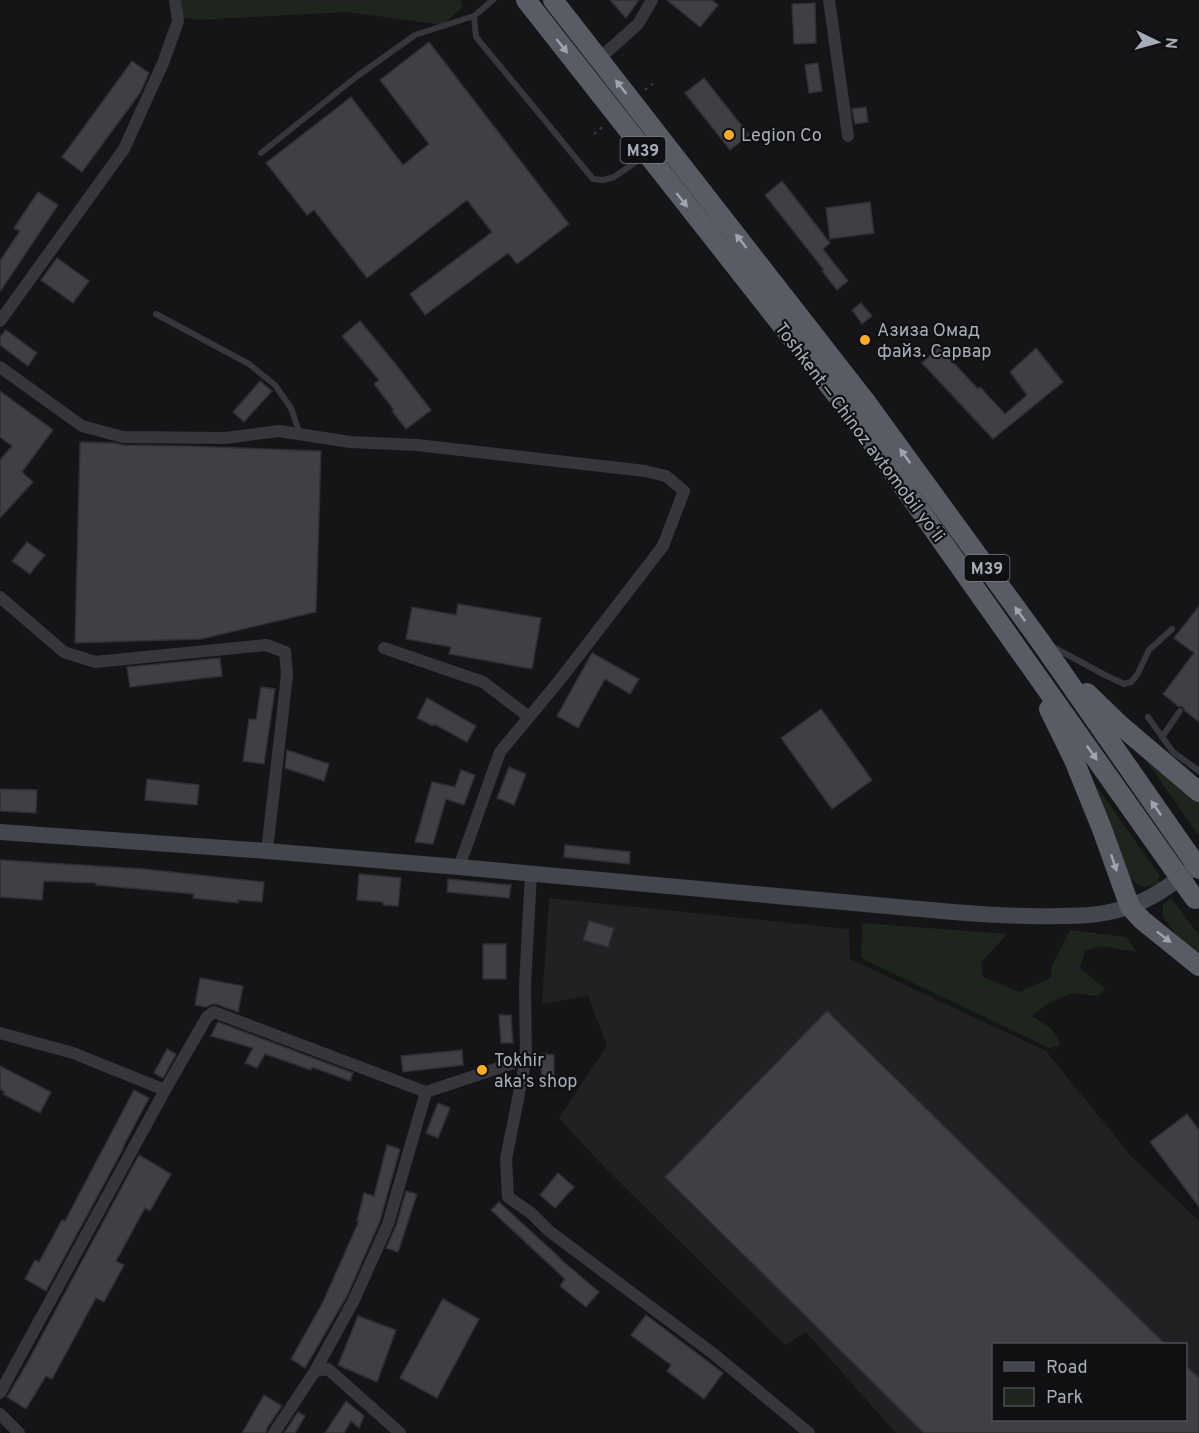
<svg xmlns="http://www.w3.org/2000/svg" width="1199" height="1433" font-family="Overpass,sans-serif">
<rect width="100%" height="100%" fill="#151517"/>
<!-- built -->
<path fill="#212124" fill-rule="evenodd" d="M549 898 849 929 850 959 1046 1051 1131 1156 1199 1221V1433H896L806 1332 785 1345 603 1166 559 1118 607 1046 588 996 542 1004ZM994 1344H1186V1420H994Z"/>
<!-- green -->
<g fill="#1d251d">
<polygon points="179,0 460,0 463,6 443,25 347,12 197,20 181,17"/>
<polygon points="1129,736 1199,801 1199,836"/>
<path d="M1095 784 1160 876 1158 879 1160 882C1145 890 1141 888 1129 877Z"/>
<polygon points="1171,898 1199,935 1199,956 1175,933 1163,917 1163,904"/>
<polygon points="862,923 1007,934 981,963 983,977 1019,992 1051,978 1052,966 1070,930 1127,937 1136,952 1101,946 1085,951 1080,968 1105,989 1099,996 1072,993 1049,1003 1032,1016 1051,1028 1061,1045 1049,1048 861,958"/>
</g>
<!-- building -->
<g fill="#3f4044" stroke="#2f2f33" stroke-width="1.5">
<polygon points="610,0 639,0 626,18"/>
<polygon points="667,0 712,0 718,5 700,27"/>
<polygon points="815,3 816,43 794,44 792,4"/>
<polygon points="429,42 569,224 517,264 508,253 425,315 410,294 492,232 467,200 367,278 314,210 307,215 266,163 351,97 403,165 429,144 380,80"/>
<polygon points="132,61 149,73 140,93 82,172 62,157"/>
<polygon points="818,63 822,91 809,93 805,65"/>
<polygon points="704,78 749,135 730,150 685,93"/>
<polygon points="866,107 868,122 855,124 852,109"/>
<polygon points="782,181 830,243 823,249 848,281 837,290 822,271 824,270 765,195"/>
<polygon points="38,192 58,205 0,292 0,261 20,231 14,228"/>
<polygon points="870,202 874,233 830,239 826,208"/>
<polygon points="57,258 89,281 73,303 41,280"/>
<polygon points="861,303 872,316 862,324 852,310"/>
<polygon points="360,321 394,362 431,410 406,429 392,411 394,410 374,384 379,380 342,336"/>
<polygon points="6,330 37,353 28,366 0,345 0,337"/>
<polygon points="939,347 978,389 980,387 1005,414 1027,395 1010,372 1036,348 1063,382 993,439 922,363"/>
<polygon points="260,381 272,391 244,422 233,412"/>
<polygon points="0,391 53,430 22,472 33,482 0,518 0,460 12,446 0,437"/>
<polygon points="80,442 115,443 123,445 185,446 321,451 316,612 201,639 75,643"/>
<polygon points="27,542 45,555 30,574 12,561"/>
<polygon points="458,604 541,618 532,669 449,654 451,647 406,639 412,607 456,615"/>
<polygon points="1199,606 1199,722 1185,711 1183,707 1178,706 1163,694 1194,653 1174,638"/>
<polygon points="592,653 639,679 630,694 605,679 578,728 557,716"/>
<polygon points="220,658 222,676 130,687 127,667"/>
<polygon points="261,687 275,689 264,764 243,761 249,719 256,720"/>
<polygon points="427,698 476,726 467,742 434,724 433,726 417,718"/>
<polygon points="821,709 872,780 832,809 781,738"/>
<polygon points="287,750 329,764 324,781 285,768"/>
<polygon points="509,767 526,774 514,805 497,798"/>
<polygon points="461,770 475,775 464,805 446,799 433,844 415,842 432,782 455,787"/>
<polygon points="147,779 199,785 197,805 145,800"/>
<polygon points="0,789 37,790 36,813 0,811"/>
<polygon points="565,845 630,852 629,864 564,857"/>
<polygon points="0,860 144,869 264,882 262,902 238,900 238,903 193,898 194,894 96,885 96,883 44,881 42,900 0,897"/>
<polygon points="359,874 401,878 398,906 383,905 383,902 357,900"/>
<polygon points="448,879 511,885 509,898 447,892"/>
<polygon points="589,921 614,928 608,947 583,940"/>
<rect x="483" y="944" width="23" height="35"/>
<polygon points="200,978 243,986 238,1012 216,1004 212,1004 206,1007 195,1005"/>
<polygon points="827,1011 1165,1344 993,1344 993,1419 1185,1419 1185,1365 1199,1378 1199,1433 924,1433 665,1177"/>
<polygon points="499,1015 511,1015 513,1043 501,1043"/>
<polygon points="218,1022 353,1073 350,1081 312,1067 311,1070 265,1054 257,1068 245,1063 253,1048 211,1036"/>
<polygon points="167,1049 176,1054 163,1078 154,1073"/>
<polygon points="462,1050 463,1065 403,1072 401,1056"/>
<polygon points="542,1054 554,1055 554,1082 541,1082"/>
<polygon points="0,1066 51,1092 40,1113 3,1094 5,1092 0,1089"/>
<polygon points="134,1090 149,1098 123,1147 124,1147 46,1291 25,1279 35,1260 39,1262 62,1220 65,1221"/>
<polygon points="438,1103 450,1108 438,1138 426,1133"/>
<polygon points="1187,1114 1199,1130 1199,1207 1150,1142"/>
<polygon points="387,1145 400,1149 380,1221 347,1296 305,1368 291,1359 323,1302 359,1221 357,1221 364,1193 374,1196"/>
<polygon points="139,1155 171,1174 150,1211 145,1208 116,1261 124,1265 104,1302 96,1298 52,1379 46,1376 26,1409 7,1397 25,1367"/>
<polygon points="558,1173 574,1187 555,1208 540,1195"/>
<polygon points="406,1191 417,1194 398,1252 386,1248 396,1226"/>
<polygon points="499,1202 560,1258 559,1258 599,1292 586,1307 560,1286 565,1279 491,1210"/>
<polygon points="443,1299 479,1319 437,1398 400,1378"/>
<polygon points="646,1315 723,1373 704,1399 667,1371 671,1365 631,1335"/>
<polygon points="358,1316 396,1330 377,1382 338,1365"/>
<polygon points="264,1395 282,1406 267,1428 266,1433 242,1433"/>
<polygon points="346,1401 364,1416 359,1428 351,1421 344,1433 325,1433"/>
<polygon points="298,1412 305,1416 295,1433 284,1433"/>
</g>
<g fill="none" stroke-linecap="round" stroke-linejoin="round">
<!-- path -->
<g stroke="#3b3e43" stroke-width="2" stroke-dasharray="3 4.5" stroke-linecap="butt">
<polyline points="645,90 655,82"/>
<polyline points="594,134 605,125"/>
</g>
<!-- service -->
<g stroke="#36373c" stroke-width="6">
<polyline points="493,0 474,16 476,37 593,179 603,180 614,177 646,155"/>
<polyline points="261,153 356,77 415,35 474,16"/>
<polyline points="156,314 249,364 275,385 291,408 300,434"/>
<polyline points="1053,647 1105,675 1124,684 1131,682 1137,675 1149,650 1172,629"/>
<polyline points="1148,717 1173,752 1199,771"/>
<polyline points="1162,737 1180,711"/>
</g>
<!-- minor -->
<g stroke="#36373c" stroke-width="12">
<polyline points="829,0 848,136"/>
<polyline points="599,59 638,24 652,0"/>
<polyline points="0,321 124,149 163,63 178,21 175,0"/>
<polyline points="0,367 82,426 123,437 225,438 279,431 350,442 417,445 645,471 666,476 684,491 663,546 559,681 500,752 459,867"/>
<polyline points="0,597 64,652 95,662 266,645 285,652 287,675 267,851"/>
<polyline points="384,648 483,682 529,717"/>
<polyline points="531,874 525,985 526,1059 506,1159 508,1197 531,1213 549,1231 715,1355 809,1433"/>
<polyline points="0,1033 73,1053 165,1090"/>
<polyline points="315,1371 328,1369 400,1433"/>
<polyline points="0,1393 165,1090 207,1017 214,1012 426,1092"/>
<polyline points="0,1414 19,1433"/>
<polyline points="274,1433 315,1371 354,1300 388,1224 426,1092 526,1059"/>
</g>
<!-- secondary -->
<path stroke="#43464c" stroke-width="16" d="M0 832 267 851 459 867 953 912C989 915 1024 917 1059 916 1083 916 1105 915 1128 907 1155 898 1176 881 1199 864"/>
<!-- trunk -->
<g stroke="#595c64" stroke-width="20">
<polyline points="526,0 854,417 1173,868"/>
<polyline points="553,0 866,402 1040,641 1190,856"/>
<polyline points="1087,693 1120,725 1199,792"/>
<polyline points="1049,709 1074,760 1102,829 1130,907 1142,920 1199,966"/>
</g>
<!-- trunk-bridge -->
<g stroke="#595c64" stroke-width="20">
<polyline points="1190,856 1199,869"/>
<polyline points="1173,868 1195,899"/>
</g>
</g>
<!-- one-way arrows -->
<defs><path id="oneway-solid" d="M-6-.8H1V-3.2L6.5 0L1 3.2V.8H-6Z" transform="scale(1.5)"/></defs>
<g fill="#9ea4b0">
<use href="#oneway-solid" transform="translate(562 46) rotate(52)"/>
<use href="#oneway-solid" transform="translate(621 87) rotate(-128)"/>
<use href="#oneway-solid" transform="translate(682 200) rotate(52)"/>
<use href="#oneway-solid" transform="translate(741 241) rotate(-128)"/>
<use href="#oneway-solid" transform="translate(905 456) rotate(-126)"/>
<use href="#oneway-solid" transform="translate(1020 614) rotate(-126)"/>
<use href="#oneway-solid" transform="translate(1092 753) rotate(55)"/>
<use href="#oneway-solid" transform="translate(1156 808) rotate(-125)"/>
<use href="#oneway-solid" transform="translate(1114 863) rotate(71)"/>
<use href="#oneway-solid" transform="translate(1164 937) rotate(38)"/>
</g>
<!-- markers -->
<g fill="#ffad25" stroke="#101012" stroke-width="2">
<circle cx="729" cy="135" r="6"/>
<circle cx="865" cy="340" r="6"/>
<circle cx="482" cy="1070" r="6"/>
</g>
<g text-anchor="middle" stroke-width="4.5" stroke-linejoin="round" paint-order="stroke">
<!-- shield labels -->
<g fill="#101012" stroke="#797d86" stroke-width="1.5">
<rect x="620.5" y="137" width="45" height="26" rx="4.5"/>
<rect x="964.5" y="555" width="45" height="26" rx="4.5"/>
</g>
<g font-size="16" font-weight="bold" fill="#a6acb8">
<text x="643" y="156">M39</text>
<text x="987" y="574">M39</text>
</g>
<!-- poi labels -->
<g font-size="18" fill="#a6acb8" stroke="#101012" text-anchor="start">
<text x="741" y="141">Legion Co</text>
<text x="877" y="336">Азиза Омад<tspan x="877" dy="21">файз. Сарвар</tspan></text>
<text x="494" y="1066">Tokhir<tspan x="494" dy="21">aka's shop</tspan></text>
</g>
<!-- street labels -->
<g font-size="18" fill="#a6acb8" stroke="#101012">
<text transform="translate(860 432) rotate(53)" y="6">Toshkent — Chinoz avtomobil yoʻli</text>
</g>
</g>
<!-- legend -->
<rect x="992" y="1343" width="195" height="78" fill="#101012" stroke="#4c4e54" stroke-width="1.5"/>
<rect x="1004" y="1362" width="30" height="9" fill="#43464c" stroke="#4c4e54" stroke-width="1.5"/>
<text x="1046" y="1373" font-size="18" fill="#a6acb8">Road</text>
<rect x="1004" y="1388" width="30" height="18" fill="#1d251d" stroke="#4c4e54" stroke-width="1.5"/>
<text x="1046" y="1403" font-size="18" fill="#a6acb8">Park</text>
<!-- north arrow -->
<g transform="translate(1157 42) rotate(95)" stroke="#101012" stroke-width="4.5" paint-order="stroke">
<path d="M0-4.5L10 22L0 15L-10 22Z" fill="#a6acb8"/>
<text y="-9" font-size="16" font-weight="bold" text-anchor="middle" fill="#a6acb8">N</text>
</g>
</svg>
